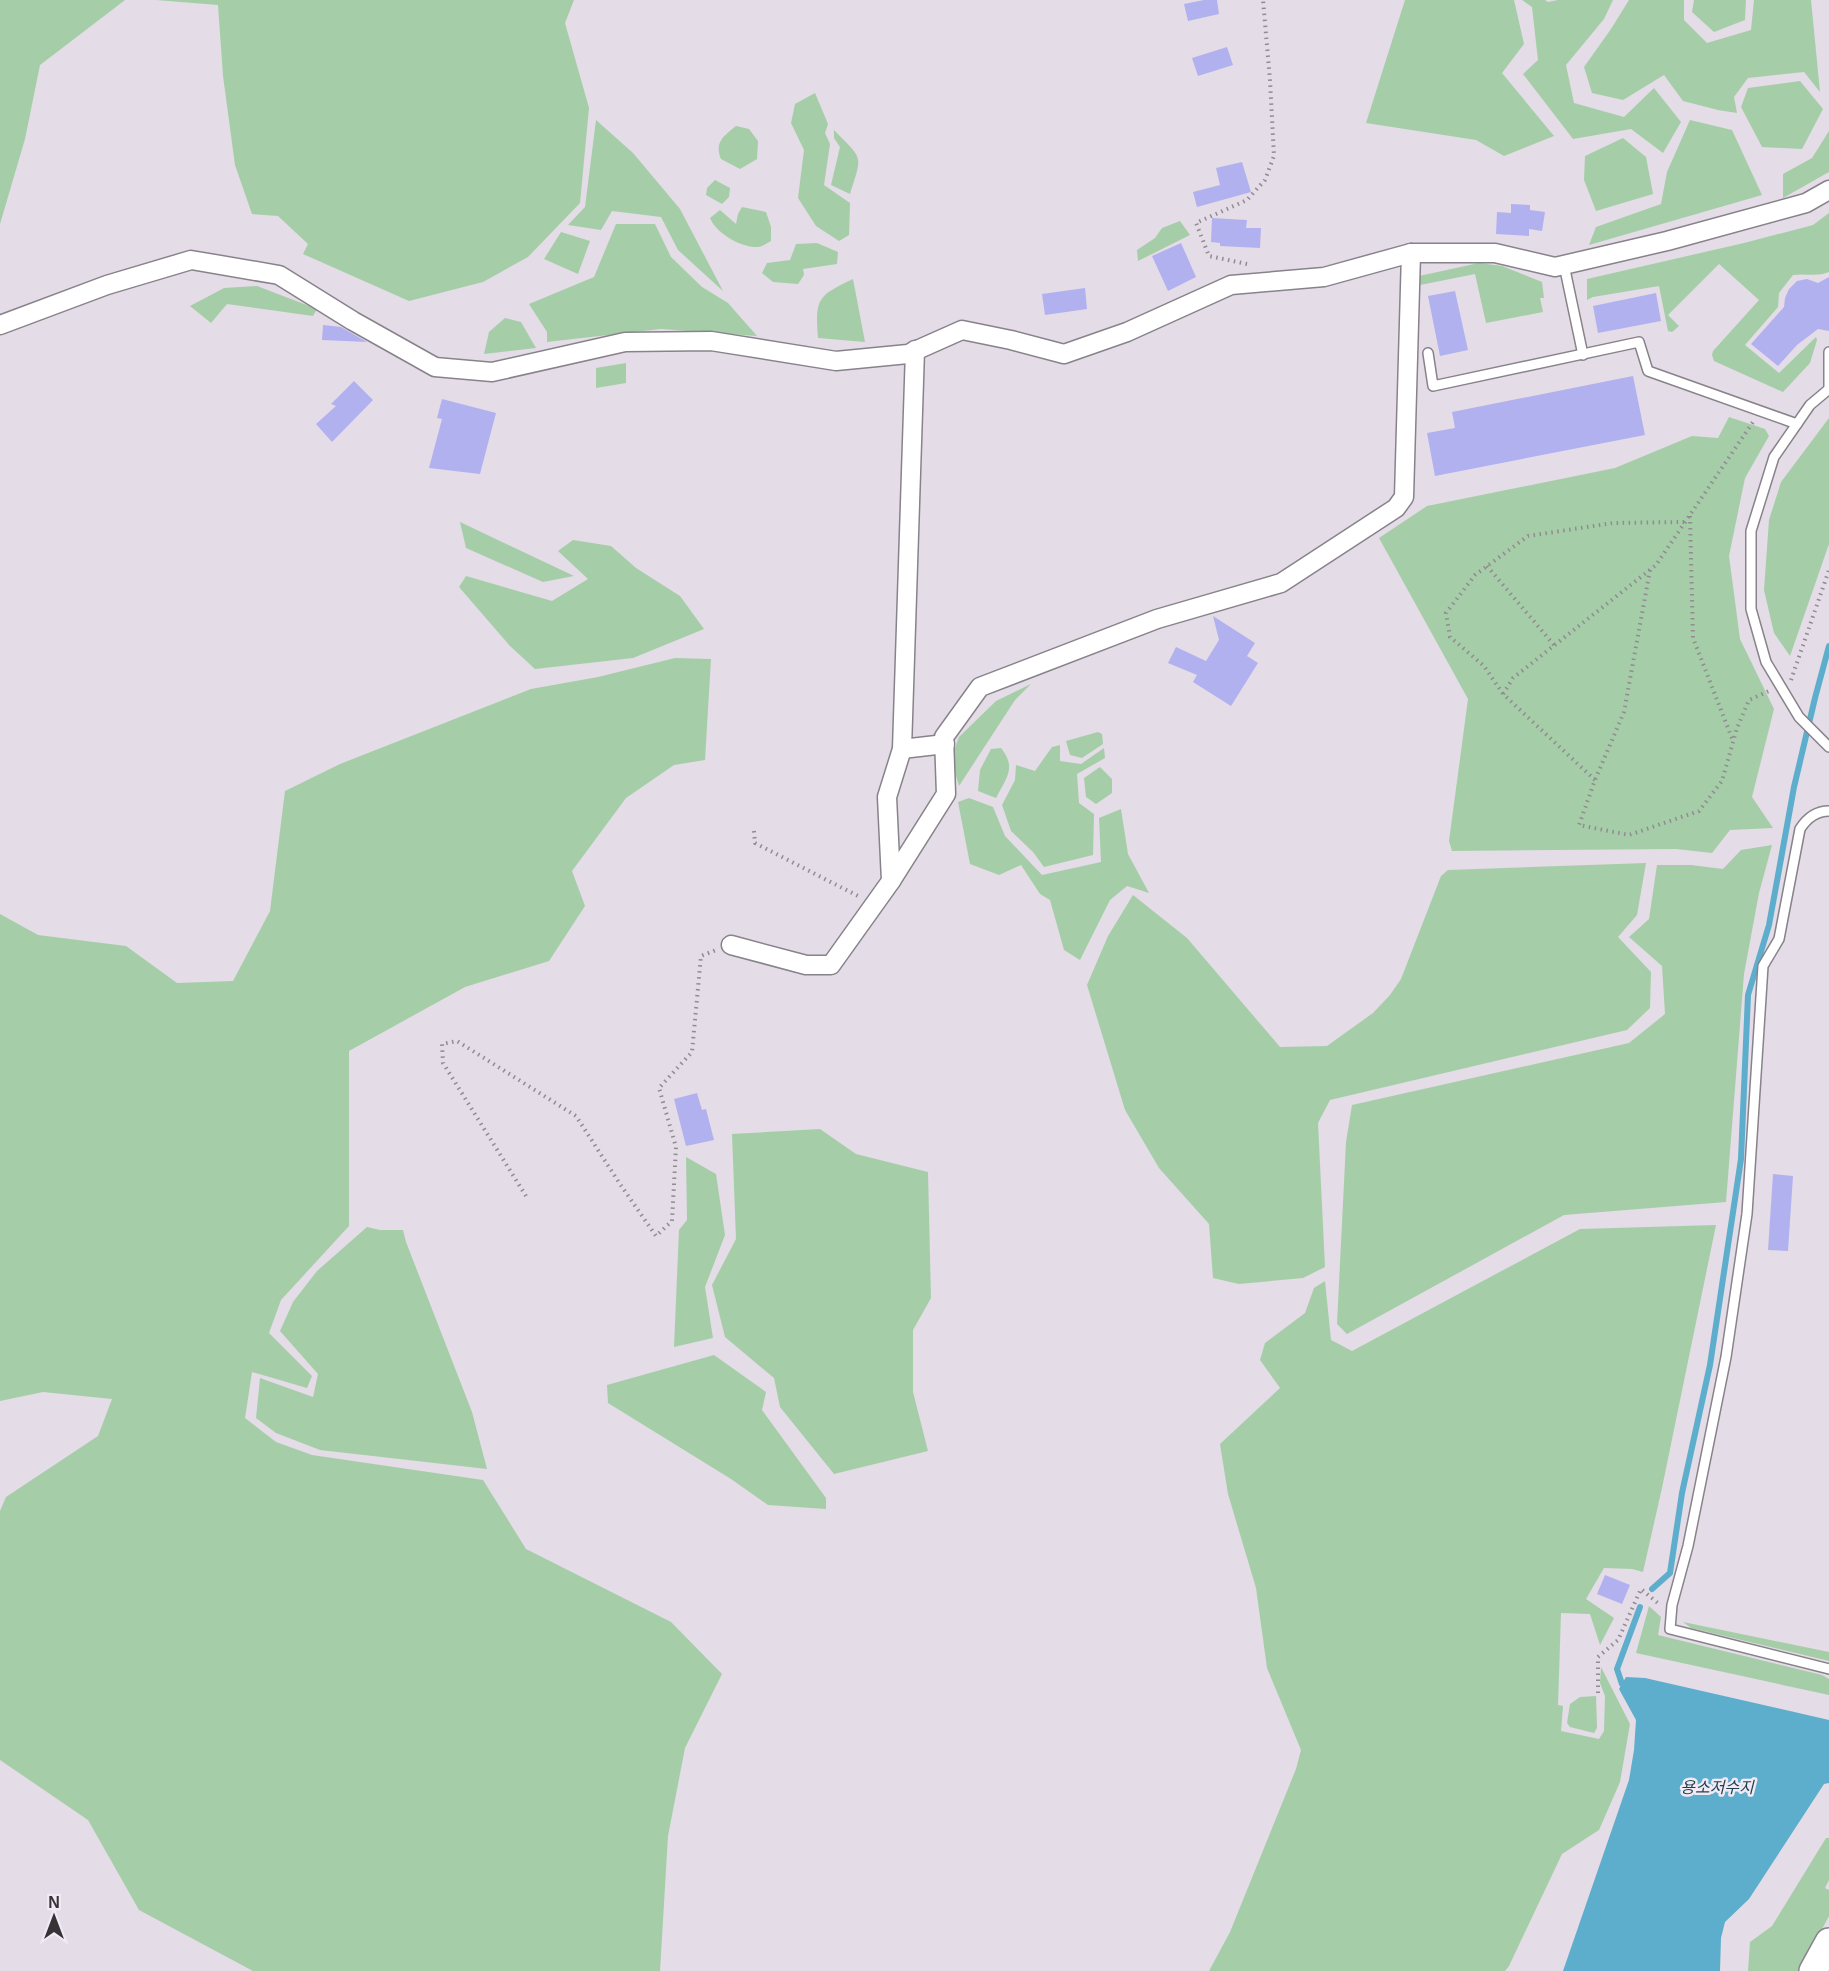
<svg xmlns="http://www.w3.org/2000/svg" width="1829" height="1971" font-family="Helvetica,'Noto Sans KR',sans-serif">
<rect width="100%" height="100%" fill="#e4dce6"/>
<!-- green -->
<g fill="#a5cea8">
<polygon points="0,0 125,0 40,65 25,139 0,224"/>
<polygon points="156,0 574,0 565,23 589,108 580,203 528,257 483,282 409,301 303,254 308,244 278,216 252,214 235,165 223,76 218,5"/>
<polygon points="1405,0 1514,0 1524,44 1502,73 1554,136 1504,156 1476,140 1366,123"/>
<polygon points="1522,0 1545,0 1548,2 1558,0 1613,0 1604,19 1566,65 1574,103 1624,117 1654,88 1681,122 1663,153 1631,129 1573,139 1523,74 1538,60 1532,7"/>
<polygon points="1629,0 1684,0 1684,20 1707,43 1751,30 1754,0 1811,0 1820,92 1804,72 1748,78 1734,97 1737,113 1718,110 1683,101 1664,75 1623,100 1592,93 1584,67 1611,29"/>
<polygon points="1694,0 1746,0 1745,20 1714,32 1692,12"/>
<polygon points="1800,81 1823,109 1802,149 1762,147 1741,107 1748,88"/>
<polygon points="815,93 828,124 825,133 830,144 824,185 850,203 849,235 839,241 816,226 798,198 804,150 791,123 795,104"/>
<polygon points="596,120 633,153 680,209 723,291 678,250 661,217 612,211 601,230 568,225 585,207"/>
<polygon points="1690,120 1732,130 1762,195 1589,245 1596,227 1661,204 1667,172"/>
<path d="M736 126 749 129 758 141 757 159 740 169 721 159C714 142 724 136 736 126Z"/>
<path d="M834 130C863 160 863 154 850 194L831 185 840 147 834 138Z"/>
<polygon points="1829,131 1829,172 1783,198 1783,174 1812,158"/>
<polygon points="1623,138 1646,157 1653,194 1596,211 1584,180 1585,156"/>
<polygon points="715,180 730,188 729,197 722,204 706,195 707,188"/>
<path d="M742 207 766 212 771 227V241C767 243 762 247 758 247 741 248 716 233 710 218L720 210 736 224 738 214Z"/>
<path d="M1829 213V272C1818 277 1805 273 1793 275L1779 293 1778 307 1745 345 1779 373 1816 337 1817 340 1810 363 1783 392 1714 361 1712 355 1713 351 1759 300 1719 264 1668 315 1679 326 1672 332 1668 331 1659 286 1593 297 1587 300V279L1744 243 1813 225Z"/>
<polygon points="1180,221 1190,235 1138,261 1137,250 1155,238 1162,228"/>
<polygon points="616,224 655,224 671,257 702,287 728,303 757,336 661,329 547,342 547,332 529,304 594,277"/>
<polygon points="561,232 590,241 578,274 544,259"/>
<polygon points="817,243 838,252 837,264 803,269 804,275 798,284 773,282 762,273 767,263 790,260 796,244"/>
<polygon points="1479,263 1502,266 1542,282 1544,298 1540,298 1543,312 1486,323 1475,274 1420,285 1419,276"/>
<path d="M853 279 865 342 818 338C815 299 817 296 853 279Z"/>
<polygon points="257,286 317,309 313,316 227,304 211,323 190,306 224,288"/>
<polygon points="505,318 521,322 536,348 484,354 489,332"/>
<polygon points="626,363 626,383 596,388 596,368"/>
<polygon points="1729,417 1765,429 1769,436 1745,478 1729,556 1740,639 1774,709 1752,797 1773,828 1730,830 1712,853 1676,849 1452,851 1449,841 1468,699 1379,538 1427,506 1615,468 1692,436 1718,438"/>
<polygon points="1829,418 1829,544 1790,656 1774,633 1764,590 1769,520 1781,482"/>
<polygon points="460,522 574,576 543,582 466,548"/>
<polygon points="573,540 611,546 636,568 680,596 704,629 633,658 535,669 510,646 459,587 466,576 552,601 588,579 558,551"/>
<polygon points="675,658 711,659 705,760 674,765 626,798 572,871 585,906 549,961 465,987 349,1051 349,1226 281,1300 269,1333 312,1376 307,1388 252,1372 245,1418 276,1442 312,1455 483,1480 526,1549 671,1622 722,1674 685,1748 668,1836 660,1971 253,1971 139,1910 88,1820 0,1760 0,1511 6,1497 98,1436 112,1399 43,1392 0,1401 0,914 38,935 126,946 177,983 233,981 270,911 285,791 340,764 531,689 598,677"/>
<polygon points="1031,684 1015,700 959,786 951,759 959,737 996,701"/>
<polygon points="1098,732 1102,734 1103,744 1082,758 1070,755 1066,741"/>
<polygon points="1060,745 1060,761 1081,764 1104,748 1105,758 1077,774 1079,803 1094,814 1093,855 1044,867 1033,852 1011,831 1002,805 1015,780 1016,765 1035,771 1052,747"/>
<path d="M1001 748C1017 768 1006 778 996 798L978 791 980 770 991 749Z"/>
<polygon points="1100,767 1112,779 1112,793 1096,804 1086,797 1084,778"/>
<polygon points="969,798 993,807 1005,836 1042,875 1101,862 1099,818 1121,809 1128,854 1149,893 1127,886 1110,900 1080,960 1064,950 1050,900 1040,894 1021,865 999,875 970,864 958,802"/>
<polygon points="1772,845 1759,893 1744,974 1726,1202 1564,1215 1347,1334 1337,1324 1346,1142 1352,1105 1629,1043 1665,1014 1662,966 1629,937 1649,919 1657,865 1691,865 1723,869 1741,850"/>
<polygon points="1646,863 1637,915 1618,937 1651,972 1650,1008 1627,1030 1330,1100 1318,1123 1325,1267 1303,1278 1239,1284 1213,1278 1209,1224 1159,1168 1125,1110 1087,985 1108,936 1133,895 1187,938 1280,1047 1327,1046 1373,1013 1390,995 1401,979 1441,876 1448,870"/>
<polygon points="820,1129 856,1154 928,1172 931,1298 913,1330 913,1392 928,1451 834,1474 780,1407 774,1378 725,1337 712,1285 736,1239 732,1134"/>
<polygon points="686,1157 716,1174 725,1235 705,1287 713,1338 674,1347 679,1230 687,1220"/>
<polygon points="1716,1225 1662,1488 1643,1572 1632,1569 1604,1568 1586,1599 1614,1618 1600,1645 1590,1614 1561,1613 1558,1705 1563,1706 1561,1731 1599,1739 1604,1731 1605,1696 1600,1683 1601,1667 1630,1724 1620,1782 1599,1830 1562,1854 1509,1966 1505,1971 1209,1971 1230,1932 1296,1769 1301,1750 1267,1668 1256,1588 1228,1494 1220,1444 1280,1388 1260,1360 1265,1343 1305,1313 1314,1288 1325,1281 1331,1340 1352,1351 1580,1229"/>
<polygon points="367,1227 380,1230 403,1230 406,1242 472,1412 487,1469 320,1450 276,1433 256,1418 260,1378 313,1397 318,1374 280,1331 293,1302 317,1271"/>
<polygon points="714,1355 766,1392 762,1410 826,1498 826,1509 768,1505 731,1479 608,1403 607,1385"/>
<polygon points="1649,1606 1661,1617 1658,1635 1822,1675 1829,1679 1829,1695 1636,1653"/>
<polygon points="1683,1622 1829,1652 1829,1661 1691,1628"/>
<polygon points="1596,1696 1597,1728 1594,1733 1570,1727 1567,1723 1570,1704 1580,1697"/>
<polygon points="1826,1838 1829,1838 1829,1880 1825,1888 1829,1890 1829,1916 1800,1971 1748,1971 1750,1942 1772,1926"/>
</g>
<!-- water -->
<polygon fill="#5dadcc" points="1626,1677 1645,1678 1829,1720 1829,1783 1824,1784 1749,1899 1725,1922 1721,1938 1720,1971 1563,1971 1629,1780 1634,1750 1636,1720 1619,1689"/>
<g fill="none" stroke-linecap="round" stroke-linejoin="round">
<!-- stream -->
<g stroke="#5dadcc" stroke-width="6">
<polyline points="1652,1589 1670,1573 1682,1493 1710,1365 1741,1159 1748,995 1769,925 1794,787 1815,698 1829,646"/>
<polyline points="1622,1684 1617,1669 1640,1607"/>
</g>
</g>
<!-- building -->
<g fill="#b2b1f0">
<polygon points="1204,0 1217,0 1219,14 1188,21 1184,4"/>
<polygon points="1227,47 1233,65 1198,76 1192,58"/>
<polygon points="1242,162 1251,192 1197,207 1193,192 1220,185 1216,168"/>
<polygon points="1511,204 1530,205 1530,210 1545,212 1542,231 1529,229 1529,236 1496,234 1497,212 1511,213"/>
<polygon points="1212,218 1247,220 1246,228 1261,228 1260,248 1220,246 1220,243 1211,242"/>
<polygon points="1181,243 1196,277 1168,291 1152,256"/>
<polygon points="1829,277 1829,331 1818,329 1797,345 1778,366 1751,344 1784,307 1785,298 1789,289 1797,281 1807,279 1818,283"/>
<polygon points="1085,288 1087,309 1045,315 1042,294"/>
<polygon points="1455,291 1468,350 1440,356 1428,296"/>
<polygon points="1656,293 1661,321 1598,333 1593,306"/>
<polygon points="323,325 341,327 367,342 322,340"/>
<polygon points="1633,376 1645,435 1435,476 1427,433 1455,428 1452,412"/>
<polygon points="354,381 373,400 332,442 316,424 336,406 331,404"/>
<polygon points="442,399 496,413 480,474 429,468 442,419 437,418"/>
<polygon points="1213,616 1255,643 1247,656 1258,663 1231,706 1193,682 1197,675 1168,663 1176,647 1206,661 1219,640"/>
<polygon points="697,1093 702,1110 706,1109 714,1140 686,1146 674,1099"/>
<polygon points="1773,1174 1793,1176 1788,1251 1768,1250"/>
<polygon points="1605,1575 1630,1585 1622,1604 1597,1594"/>
</g>
<g fill="none" stroke-linecap="round" stroke-linejoin="round">
<defs>
<g id="service">
<polyline points="1564,265 1583,355"/>
<polyline points="1428,353 1433,386 1639,342 1648,371 1797,424"/>
<polyline points="1829,389 1810,405 1774,457 1751,531 1751,609 1766,662 1799,717 1829,747"/>
<polyline points="1829,389 1829,352"/>
<path d="M1829 811C1816 811 1807 818 1800 829L1779 939 1763 966 1747 1214 1726 1357 1688 1546 1672 1605 1670 1629 1829 1669"/>
</g>
<g id="minor">
<polyline points="0,325 107,285 191,260 279,275 353,321 435,367 492,372 625,342 711,341 836,361 908,354 962,330 1011,340 1064,354 1127,332 1231,285 1324,277 1411,253 1495,253 1555,267 1667,241 1806,203 1829,190"/>
<polyline points="902,749 945,744"/>
<polyline points="891,881 946,794 944,737 980,687 1157,619 1281,583 1396,508 1404,497 1411,253"/>
<polyline points="731,945 806,965 831,965 891,881 887,797 902,749 915,350"/>
</g>
<polyline id="secondary" points="1813,1971 1829,1942"/>
</defs>
<!-- service casing -->
<use href="#service" stroke="#88828b" stroke-width="12"/>
<!-- minor casing -->
<use href="#minor" stroke="#88828b" stroke-width="21"/>
<!-- secondary casing -->
<use href="#secondary" stroke="#88828b" stroke-width="30"/>
<!-- path -->
<g stroke="#918b92" stroke-width="4" stroke-dasharray="1.5 4.5" stroke-linecap="butt">
<polyline points="1247,264 1209,256 1196,223 1247,200 1265,180 1274,156 1270,80 1263,0"/>
<polyline points="1690,516 1693,638 1733,741"/>
<polyline points="1487,566 1554,645"/>
<polyline points="1650,570 1624,712 1595,780 1579,825 1629,835 1699,811 1722,781 1737,728 1749,700 1769,691"/>
<polyline points="1791,680 1829,570"/>
<polyline points="1503,694 1513,678 1656,565 1753,422"/>
<polyline points="1595,780 1503,694 1484,666 1450,637 1446,613 1475,575 1528,536 1613,523 1685,522"/>
<polyline points="754,831 755,843 858,896"/>
<polyline points="526,1196 443,1063 442,1044 457,1041 576,1116 620,1184 656,1236 672,1221 676,1147 659,1088 692,1052 701,956 716,950"/>
<polyline points="1598,1693 1598,1657 1618,1640 1641,1589 1659,1604"/>
</g>
<!-- service -->
<use href="#service" stroke="#fff" stroke-width="9"/>
<!-- minor -->
<use href="#minor" stroke="#fff" stroke-width="18"/>
<!-- secondary -->
<use href="#secondary" stroke="#fff" stroke-width="27"/>
</g>
<g text-anchor="middle" stroke-width="5" stroke-linejoin="round" paint-order="stroke">
<!-- water labels -->
<g font-size="16" font-style="italic" fill="#1a3f4d" stroke="#f1e9f4">
<text x="1717" y="1793">용소저수지</text>
</g>
</g>
<!-- north arrow -->
<g transform="translate(54 1917)" stroke="#f1e9f4" stroke-width="4.5" paint-order="stroke">
<path d="M0-4.5L10 22L0 15L-10 22Z" fill="#363337"/>
<text y="-9" font-size="16" font-weight="bold" text-anchor="middle" fill="#363337">N</text>
</g>
</svg>
